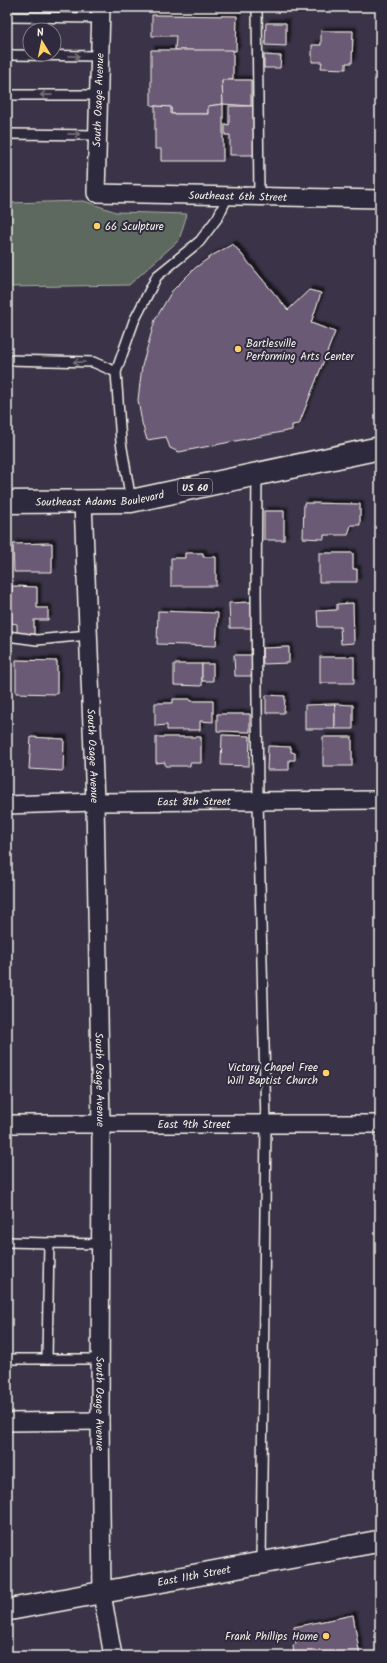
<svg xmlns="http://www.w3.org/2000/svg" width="387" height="1663" font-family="Kalam,sans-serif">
<defs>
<filter id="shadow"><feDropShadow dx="3.5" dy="-3.5" stdDeviation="1" flood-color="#0009"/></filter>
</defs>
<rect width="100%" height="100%" fill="#3b3448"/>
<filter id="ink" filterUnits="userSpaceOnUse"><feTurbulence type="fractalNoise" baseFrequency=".025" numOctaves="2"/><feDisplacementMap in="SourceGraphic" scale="8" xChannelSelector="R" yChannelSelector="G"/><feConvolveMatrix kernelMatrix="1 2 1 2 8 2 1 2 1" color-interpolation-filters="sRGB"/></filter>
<g filter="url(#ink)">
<!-- green -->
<polygon fill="#5d695e" stroke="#a8ada3" points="84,201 116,212 187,214 179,240 129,285 7,287 7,203"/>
<!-- building -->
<g fill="#6b5a75" stroke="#f4f1e8" filter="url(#shadow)">
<polygon points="152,15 237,16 236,51 175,50 176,36 152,36"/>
<polygon points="266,23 286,23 286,46 265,45"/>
<polygon points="321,31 353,31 352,63 346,63 346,69 321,68 322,62 312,62 312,45 321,45"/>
<polygon points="151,50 233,50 233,80 222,80 223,104 208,106 208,114 171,114 171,107 155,106 151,105"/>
<polygon points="264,55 281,56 280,68 264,68"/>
<polygon points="222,80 251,80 251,106 223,104"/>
<polygon points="223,104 223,161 161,161 161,149 155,149 155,106 171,107 171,114 208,114 208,106"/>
<polygon points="229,106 256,106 256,155 230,155 230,135 225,135 225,124 229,125"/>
<polygon points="233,244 288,310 309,290 321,293 311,323 335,332 299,424 292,425 292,430 179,452 170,448 166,437 147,440 142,423 138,400 142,366 155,320 172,291 195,268 213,255"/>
<polygon points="304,503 360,504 360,525 351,525 348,535 324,535 324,539 303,538"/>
<rect x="264" y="511" width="20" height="29"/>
<polygon points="52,543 52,572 14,572 13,544"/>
<polygon points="185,553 203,553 203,557 216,557 216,586 171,586 171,558 185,558"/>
<polygon points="319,553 353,553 353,569 357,569 357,582 319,582"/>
<polygon points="12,586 37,587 37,608 48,608 48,620 34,620 34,637 17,637 17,624 11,623 11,603 7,603 7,592 12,592"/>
<polygon points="252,602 253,628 230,628 229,603"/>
<polygon points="353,603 354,643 341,644 340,627 318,627 317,611 337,610 337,604"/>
<polygon points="158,611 218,613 216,646 157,644"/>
<polygon points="289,647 289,663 263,664 262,648"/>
<polygon points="234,655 253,655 253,676 235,676"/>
<rect x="320" y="657" width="34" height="26"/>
<polygon points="16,660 57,661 57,694 16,693"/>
<polygon points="174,664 202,664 202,686 174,685"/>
<rect x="202" y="664" width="11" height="17"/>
<polygon points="266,695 285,696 284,713 266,713"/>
<polygon points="173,699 190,699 190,701 213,701 213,722 200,721 200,730 167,730 167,725 155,726 155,703 173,703"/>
<polygon points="335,704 335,729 305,729 305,705"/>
<polygon points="335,704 353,705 353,729 335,729"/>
<polygon points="217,714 250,714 250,732 217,731"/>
<polygon points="222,735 250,736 249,766 221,765"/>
<polygon points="31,737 64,739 63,771 29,769"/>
<polygon points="156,737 201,737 201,763 190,763 190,766 165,766 165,762 156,763"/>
<rect x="323" y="737" width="29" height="29"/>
<polygon points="268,746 291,747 291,752 295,753 295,760 289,760 289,770 267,770"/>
<polygon points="353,1615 360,1656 294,1656 293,1645 296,1644 294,1627"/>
</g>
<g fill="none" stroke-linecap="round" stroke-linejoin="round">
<defs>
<g id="service">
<polyline points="257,7 259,196"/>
<polyline points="7,17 101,18"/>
<polyline points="7,55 100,56"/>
<polyline points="7,95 99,95"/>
<polyline points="7,134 97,135"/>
<polyline points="7,360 93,362 116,372"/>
<polyline points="257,474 256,594 258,801 266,1124 261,1564"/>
<polyline points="131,501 121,442 116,372 134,321 157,276 200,241 218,217 228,196"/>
<polyline points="7,636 37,640 88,635"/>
<polyline points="7,1242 49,1243"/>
<polyline points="7,1359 100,1359"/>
<polyline points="47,1359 49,1243 101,1244"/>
</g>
<g id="minor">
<path id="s1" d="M101 7 96 193 380 199"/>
<path id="s2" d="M83 502 95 802 101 1124 100 1421 102 1594 113 1656"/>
<path id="s3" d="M7 805 95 802 380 800"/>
<path id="s4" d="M7 1124H380"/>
<polyline points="7,1422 100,1421"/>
</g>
<g id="tertiary">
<path id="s5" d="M7 1610 380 1541"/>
</g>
<g id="primary">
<path id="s6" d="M7 502 131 501 380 448"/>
</g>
</defs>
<!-- service casing -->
<use href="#service" stroke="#f4f1e8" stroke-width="12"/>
<!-- minor casing -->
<use href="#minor" stroke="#f4f1e8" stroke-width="20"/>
<!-- tertiary casing -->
<use href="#tertiary" stroke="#f4f1e8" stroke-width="24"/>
<!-- primary casing -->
<use href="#primary" stroke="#f4f1e8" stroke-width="25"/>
<!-- service -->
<use href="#service" stroke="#2f2a3d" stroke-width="9"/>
<!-- minor -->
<use href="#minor" stroke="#2f2a3d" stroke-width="17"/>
<!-- tertiary -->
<use href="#tertiary" stroke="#2f2a3d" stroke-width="21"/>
<!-- primary -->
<use href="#primary" stroke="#2f2a3d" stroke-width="22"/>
</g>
<!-- one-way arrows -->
<defs><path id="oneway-shaft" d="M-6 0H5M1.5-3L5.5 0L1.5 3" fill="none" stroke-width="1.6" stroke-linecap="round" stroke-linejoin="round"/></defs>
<g stroke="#747079">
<use href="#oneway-shaft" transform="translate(74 56) rotate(1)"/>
<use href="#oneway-shaft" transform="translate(46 95) rotate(-179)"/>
<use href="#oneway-shaft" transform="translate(74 134) rotate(1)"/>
<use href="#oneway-shaft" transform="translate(79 362) rotate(-179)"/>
</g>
</g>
<!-- markers -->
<g fill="#ffd166" stroke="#2f2a3d" stroke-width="1.5">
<circle cx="97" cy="226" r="4"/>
<circle cx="238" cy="349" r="4"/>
<circle cx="326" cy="1073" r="4"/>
<circle cx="326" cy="1636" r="4"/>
</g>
<g text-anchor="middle" stroke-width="4" stroke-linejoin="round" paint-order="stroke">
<!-- shield labels -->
<rect fill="#2f2a3d" stroke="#b9b5b5" stroke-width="1" x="178" y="479" width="34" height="16" rx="3"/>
<g font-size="10" font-weight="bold" fill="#f4f1e8">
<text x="195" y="491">US 60</text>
</g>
<!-- street labels -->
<g font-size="11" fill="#f4f1e8" stroke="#2f2a3d">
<text transform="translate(98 100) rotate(-88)" y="4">South Osage Avenue</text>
<text dy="4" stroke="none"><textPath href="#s1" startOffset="328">Southeast 6th Street</textPath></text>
<text dy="4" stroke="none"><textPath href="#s6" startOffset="93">Southeast Adams Boulevard</textPath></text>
<text dy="4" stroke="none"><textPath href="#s2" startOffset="254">South Osage Avenue</textPath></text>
<text dy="4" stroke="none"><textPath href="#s3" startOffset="187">East 8th Street</textPath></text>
<text dy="4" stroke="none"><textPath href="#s2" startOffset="578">South Osage Avenue</textPath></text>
<text dy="4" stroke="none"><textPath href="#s4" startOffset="187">East 9th Street</textPath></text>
<text dy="4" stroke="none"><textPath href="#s2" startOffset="902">South Osage Avenue</textPath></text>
<text dy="4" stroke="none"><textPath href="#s5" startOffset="190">East 11th Street</textPath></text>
</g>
<!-- poi labels -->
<g font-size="11" fill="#f4f1e8" stroke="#2f2a3d" text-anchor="start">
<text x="105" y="230">66 Sculpture</text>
<text x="246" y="347">Bartlesville<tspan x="246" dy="13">Performing Arts Center</tspan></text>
<text x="318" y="1071" text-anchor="end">Victory Chapel Free<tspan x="318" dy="13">Will Baptist Church</tspan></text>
<text x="318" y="1640" text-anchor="end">Frank Phillips Home</text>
</g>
</g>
<!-- margin -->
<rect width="387" height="1663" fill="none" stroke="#2f2a3d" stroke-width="24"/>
<rect x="12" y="12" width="363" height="1639" fill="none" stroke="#f4f1e8" stroke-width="1.5" filter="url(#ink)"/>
<!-- north arrow -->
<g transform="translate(42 42) rotate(350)"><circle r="19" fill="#2f2a3d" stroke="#7e7a81"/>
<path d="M0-3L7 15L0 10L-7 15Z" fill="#ffd166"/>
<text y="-6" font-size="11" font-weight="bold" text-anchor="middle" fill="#f4f1e8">N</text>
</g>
</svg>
